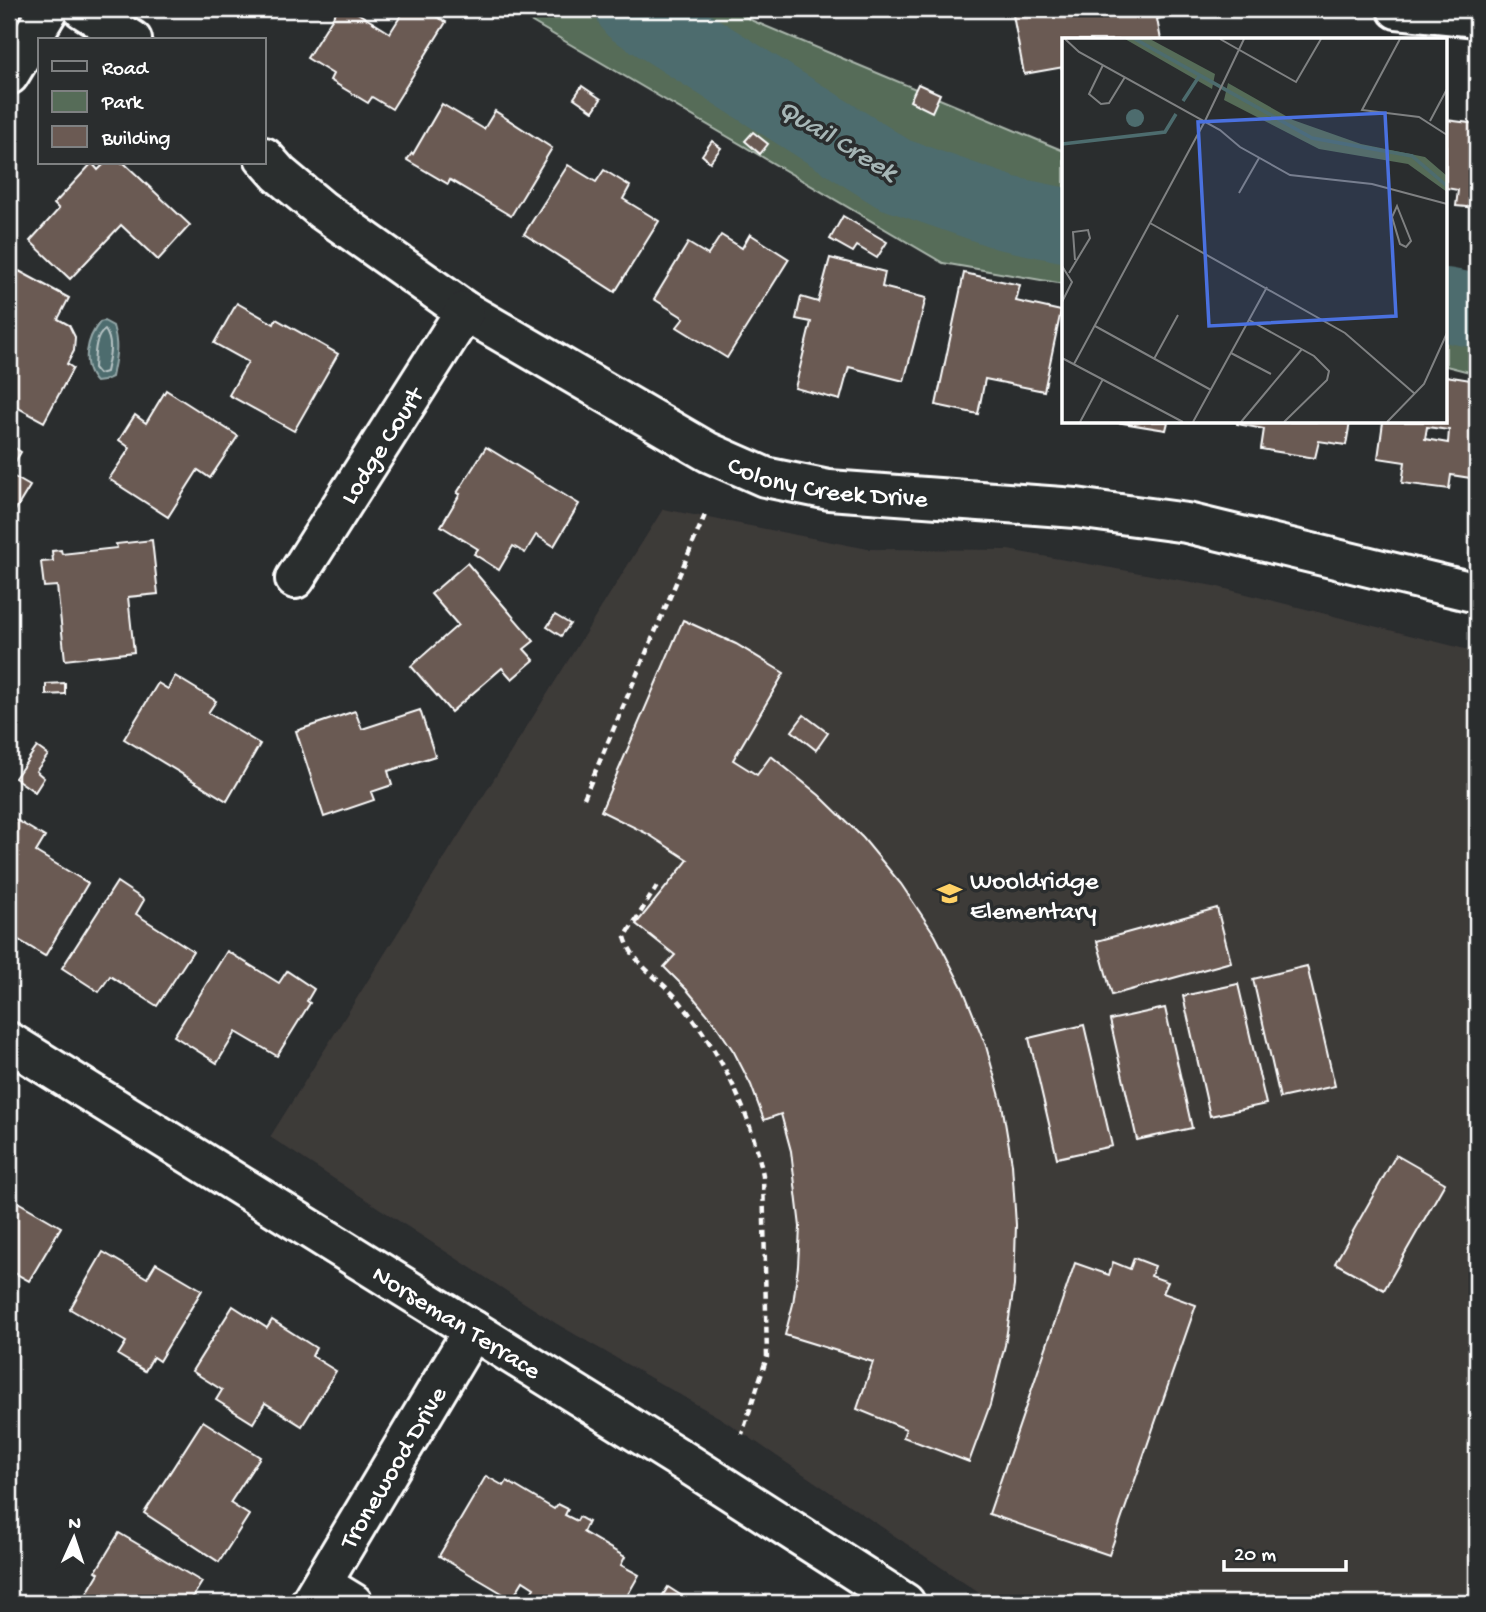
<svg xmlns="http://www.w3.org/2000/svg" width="1486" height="1612" font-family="'Gochi Hand',sans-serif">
<rect width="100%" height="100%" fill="#2a2d2e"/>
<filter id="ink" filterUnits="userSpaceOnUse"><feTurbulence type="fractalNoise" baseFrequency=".0143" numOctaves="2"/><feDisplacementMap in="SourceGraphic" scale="14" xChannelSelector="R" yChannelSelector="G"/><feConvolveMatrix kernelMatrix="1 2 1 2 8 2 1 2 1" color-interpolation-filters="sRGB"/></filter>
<g filter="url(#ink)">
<!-- built -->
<polygon fill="#3e3a39" points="663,509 868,549 1008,550 1214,586 1477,652 1477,1603 994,1603 722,1419 557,1324 270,1137"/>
<!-- green -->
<g fill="#566c58" stroke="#aab6ac" stroke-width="2">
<polygon points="510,9 735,9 753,21 1064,151 1064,284 943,263"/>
<polygon points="1446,276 1477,283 1477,374 1446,366"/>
</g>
<!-- water -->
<path fill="#4d6c6e" stroke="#94a7a8" stroke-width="2" d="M104 321 113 326C119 347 116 356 112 377L103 381 96 382C80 365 87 338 100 322Z"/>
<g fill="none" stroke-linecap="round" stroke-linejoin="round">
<!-- shore -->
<path stroke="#b8c4c5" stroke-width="2" d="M105 330C114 343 109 357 106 372L99 374 94 368C95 355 94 337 105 330Z"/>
<!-- river -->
<g stroke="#4d6c6e" stroke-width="74">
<polyline points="633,9 894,174 1006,213 1064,225"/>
<polyline points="1446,305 1477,311"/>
</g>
</g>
<!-- building -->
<g fill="#6b5a53" stroke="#fff" stroke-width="2" fill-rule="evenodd">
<polygon points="338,9 351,9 390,33 405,9 423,9 446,22 392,109 372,97 368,103 330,80 333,74 307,58"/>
<polygon points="1047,9 1171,9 1172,16 1157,19 1161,40 1064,40 1064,67 1024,74 1013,15"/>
<polygon points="918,84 940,94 932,112 910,101"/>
<polygon points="582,86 601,99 593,111 574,98"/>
<polygon points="442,104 484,129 495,111 552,148 511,216 450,180 448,184 407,160 412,153 413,154"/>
<polygon points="1446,120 1477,124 1477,208 1456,206 1458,190 1446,188"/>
<polygon points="753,132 768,144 760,154 745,141"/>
<polygon points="712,141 721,148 710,162 702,155"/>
<polygon points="92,163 98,170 105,163 124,163 190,225 158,260 121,225 70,279 30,241 59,209 54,204"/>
<polygon points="568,165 596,182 604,170 630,186 623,199 659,221 615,292 524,234"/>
<polygon points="843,216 887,242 877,258 857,246 853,252 830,239"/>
<polygon points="750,234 789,259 727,358 677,327 684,318 654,299 688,243 708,255 721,235 742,248"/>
<polygon points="830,258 885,272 882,287 926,298 904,381 849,367 840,400 795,388 811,322 796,319 801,297 818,302"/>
<polygon points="19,271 69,298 58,319 69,325 75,337 74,351 67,364 73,368 44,422 9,403 9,290"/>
<polygon points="964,273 1020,285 1016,301 1061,311 1044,391 985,379 978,414 936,405"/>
<polygon points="237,303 274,324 276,319 338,354 294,431 229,395 248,362 214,343"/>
<path d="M1446 376 1477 381V479L1451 475 1449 489 1402 483 1405 462 1378 458 1383 422H1446ZM1427 427 1449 430 1448 443 1425 439Z"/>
<polygon points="166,390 238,436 210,478 198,470 168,517 109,479 130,448 119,440 135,415 146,423"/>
<polygon points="1116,422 1168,422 1166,430"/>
<polygon points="1237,422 1350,422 1346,445 1319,441 1315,458 1261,449 1264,429 1237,424"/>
<polygon points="9,444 21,452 9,472"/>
<polygon points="486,447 579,504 554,546 536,535 525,553 513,546 499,570 474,554 478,549 441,526 460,494 457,493"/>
<polygon points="9,474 30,486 10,519 9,519"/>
<polygon points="152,540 158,594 128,597 134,652 65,660 57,586 44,587 41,562 53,561 52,551 61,550 62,554 117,548 116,544"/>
<polygon points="467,563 534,641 524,649 534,660 512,679 502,668 451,712 411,666 458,625 431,594"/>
<polygon points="555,615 570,624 561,636 547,627"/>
<polygon points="683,620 736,644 784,673 733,760 757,775 771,756 819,795 863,838 901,884 935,935 963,989 986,1046 1002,1104 1012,1164 1016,1225 1014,1286 1005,1345 990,1405 969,1462 903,1437 906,1429 857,1409 873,1362 785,1335 793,1304 798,1266 800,1227 791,1151 781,1114 764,1120 751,1085 734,1052 714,1022 688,991 664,967 675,955 636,924 688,860 648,834 601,811"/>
<polygon points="175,676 216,701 208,713 260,744 227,801 124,739 158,683 168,689"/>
<polygon points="65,683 65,694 46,695 46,684"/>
<polygon points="420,710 435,756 388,771 392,785 371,792 374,800 324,817 296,731 355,711 362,729"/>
<polygon points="804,715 828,733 816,750 792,731"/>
<polygon points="37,747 48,755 36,771 44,778 35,792 15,778"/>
<polygon points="13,818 45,837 36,852 88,883 45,956 9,934 9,825"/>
<polygon points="117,882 144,900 136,914 193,951 157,1006 110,976 99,992 62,968"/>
<polygon points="1217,908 1231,962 1112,995 1097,941"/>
<polygon points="227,951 279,983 287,971 314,989 307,1001 310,1003 277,1056 236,1032 217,1063 174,1036"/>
<polygon points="1307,966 1335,1086 1280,1098 1253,979"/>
<polygon points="1238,984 1266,1104 1210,1116 1183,996"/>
<polygon points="1165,1008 1192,1128 1137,1140 1110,1020"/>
<polygon points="1084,1025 1112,1146 1057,1158 1029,1038"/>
<polygon points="1396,1155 1445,1183 1384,1290 1335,1263"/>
<polygon points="9,1197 61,1227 29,1281 9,1270"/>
<polygon points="103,1252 147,1278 156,1263 202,1290 159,1361 153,1357 145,1371 118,1355 126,1342 70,1309"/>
<polygon points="1134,1258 1155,1266 1151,1276 1168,1282 1163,1293 1196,1305 1109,1555 989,1514 1075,1263 1109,1275 1113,1262 1130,1269"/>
<polygon points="233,1306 267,1328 272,1320 316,1348 312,1356 336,1371 302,1426 265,1403 253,1423 216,1400 222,1390 192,1371"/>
<polygon points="203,1421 260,1457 230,1503 249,1515 219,1562 144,1513"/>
<polygon points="486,1476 504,1486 507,1481 554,1509 558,1504 568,1509 565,1515 577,1521 579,1517 588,1522 583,1532 625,1557 621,1565 639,1575 623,1603 525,1603 534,1588 523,1581 512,1599 439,1556"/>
<polygon points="119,1533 202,1582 189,1603 101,1603 102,1601 87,1593 99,1573 96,1571"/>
<polygon points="668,1587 693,1603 658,1603"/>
</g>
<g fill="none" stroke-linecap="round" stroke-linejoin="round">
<defs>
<g id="street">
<polyline points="83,9 132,40"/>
<polyline points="1397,9 1477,17"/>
<polyline points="9,75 49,9"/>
<path id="s1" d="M264 157 279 174 322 210 465 311 708 452 765 477 829 490 1076 508 1187 523 1477 593"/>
<path id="s2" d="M295 579 465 311"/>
<path id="s3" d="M9 1042 687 1463 905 1603"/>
<polyline points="322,1584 353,1603"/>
<path id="s4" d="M310 1603 473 1330"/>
</g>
</defs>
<!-- street casing -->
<use href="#street" stroke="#fff" stroke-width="44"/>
<!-- path -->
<g stroke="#fff" stroke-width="4.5" stroke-dasharray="7 5" stroke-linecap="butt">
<polyline points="584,798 705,515"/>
<path d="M657 886 625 937C633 966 662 979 680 1002 721 1052 750 1111 763 1175L767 1357 742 1434"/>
</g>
<!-- street -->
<use href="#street" stroke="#2a2d2e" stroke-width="38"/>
</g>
</g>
<!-- icons -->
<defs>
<symbol id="school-bare" viewBox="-9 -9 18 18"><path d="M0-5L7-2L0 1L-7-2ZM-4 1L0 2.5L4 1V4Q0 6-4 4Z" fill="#ffd166" stroke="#2a2d2e" stroke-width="2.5" paint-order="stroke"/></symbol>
</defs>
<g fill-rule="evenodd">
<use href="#school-bare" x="932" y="876" width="35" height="35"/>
</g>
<g text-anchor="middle" stroke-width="7" stroke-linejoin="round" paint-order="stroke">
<!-- street labels -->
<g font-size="26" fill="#fff" stroke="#2a2d2e">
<text dy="9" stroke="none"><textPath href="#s2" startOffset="159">Lodge Court</textPath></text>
<text dy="9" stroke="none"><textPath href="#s1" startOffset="660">Colony Creek Drive</textPath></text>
<text dy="9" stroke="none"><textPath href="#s3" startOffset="528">Norseman Terrace</textPath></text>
<text dy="9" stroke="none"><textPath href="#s4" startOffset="159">Tronewood Drive</textPath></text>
</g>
<!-- poi labels -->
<g font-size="26" fill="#fff" stroke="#2a2d2e" text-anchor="start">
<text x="970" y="888">Wooldridge<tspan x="970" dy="30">Elementary</tspan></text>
</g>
<!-- water labels -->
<g font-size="28" font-style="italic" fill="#a6b6b6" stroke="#2a2d2e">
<text transform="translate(839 138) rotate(31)" y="10">Quail Creek</text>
</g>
</g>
<!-- overview -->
<g transform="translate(1062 38)">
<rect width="385" height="385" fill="#2a2d2e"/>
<path d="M63 1H88L153 36 150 51ZM166 45 231 82 299 106 363 119 385 138V154L346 126 257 111 162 62Z" fill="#566c58"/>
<path d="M64 80a9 9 0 1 1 18 0a9 9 0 1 1-18 0Z" fill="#4d6c6e"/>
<path fill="none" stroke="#4d6c6e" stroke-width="3.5" d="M73 1 250 100 350 118 385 148M121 63 138 37M0 106 103 94 114 76"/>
<path fill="none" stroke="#7f8182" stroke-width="2" d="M3 1 17 14 158 92 178 109 228 137 310 146 385 166M158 1 234 44 259 1M338 1 300 72 357 79 385 97M41 27 27 56 39 66 47 65 63 39M368 83 385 51M177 155 197 120M335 168 349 203 344 209 338 206 330 179ZM88 185 283 295 353 356M0 228 10 244 0 264M7 235 28 200 26 192 11 194 13 222M187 282 252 318 267 333 265 342 222 384M33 288 149 352M169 315 209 336M0 320 121 384M92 321 116 277M12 326 143 83 182 1M18 384 41 341M131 384 205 249M179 384 240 311M325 384 362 346 385 295"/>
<path fill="#4a71e0" fill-opacity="0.15" stroke="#4a71e0" stroke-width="3.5" d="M323 75 334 278 147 288 136 84Z"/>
<rect width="385" height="385" fill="none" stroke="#fff" stroke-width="3.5"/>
</g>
<!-- margin -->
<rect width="1486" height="1612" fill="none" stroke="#2a2d2e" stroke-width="35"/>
<rect x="18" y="18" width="1451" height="1577" fill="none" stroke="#fff" stroke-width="2.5" filter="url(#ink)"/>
<!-- legend -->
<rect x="38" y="38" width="228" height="126" fill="#2a2d2e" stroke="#7f8182" stroke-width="2"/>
<rect x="52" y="61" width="35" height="10" fill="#2a2d2e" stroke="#7f8182" stroke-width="2"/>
<text x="102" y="74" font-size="21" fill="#ffffff">Road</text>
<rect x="52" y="91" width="35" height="21" fill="#566c58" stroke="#7f8182" stroke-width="2"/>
<text x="102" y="108" font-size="21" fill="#ffffff">Park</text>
<rect x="52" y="126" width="35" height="21" fill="#6b5a53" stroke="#7f8182" stroke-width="2"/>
<text x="102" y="144" font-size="21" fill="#ffffff">Building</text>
<!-- north arrow -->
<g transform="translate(74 1538) rotate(3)" stroke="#2a2d2e" stroke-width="5" paint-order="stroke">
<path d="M0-5L12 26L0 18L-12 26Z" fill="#ffffff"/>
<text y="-10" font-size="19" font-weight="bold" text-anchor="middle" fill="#ffffff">N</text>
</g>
<!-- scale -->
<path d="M1224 1560v10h122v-10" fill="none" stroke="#ffffff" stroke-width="3.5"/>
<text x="1234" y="1560" font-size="21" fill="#ffffff" stroke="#2a2d2e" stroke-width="5" paint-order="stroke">20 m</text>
</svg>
